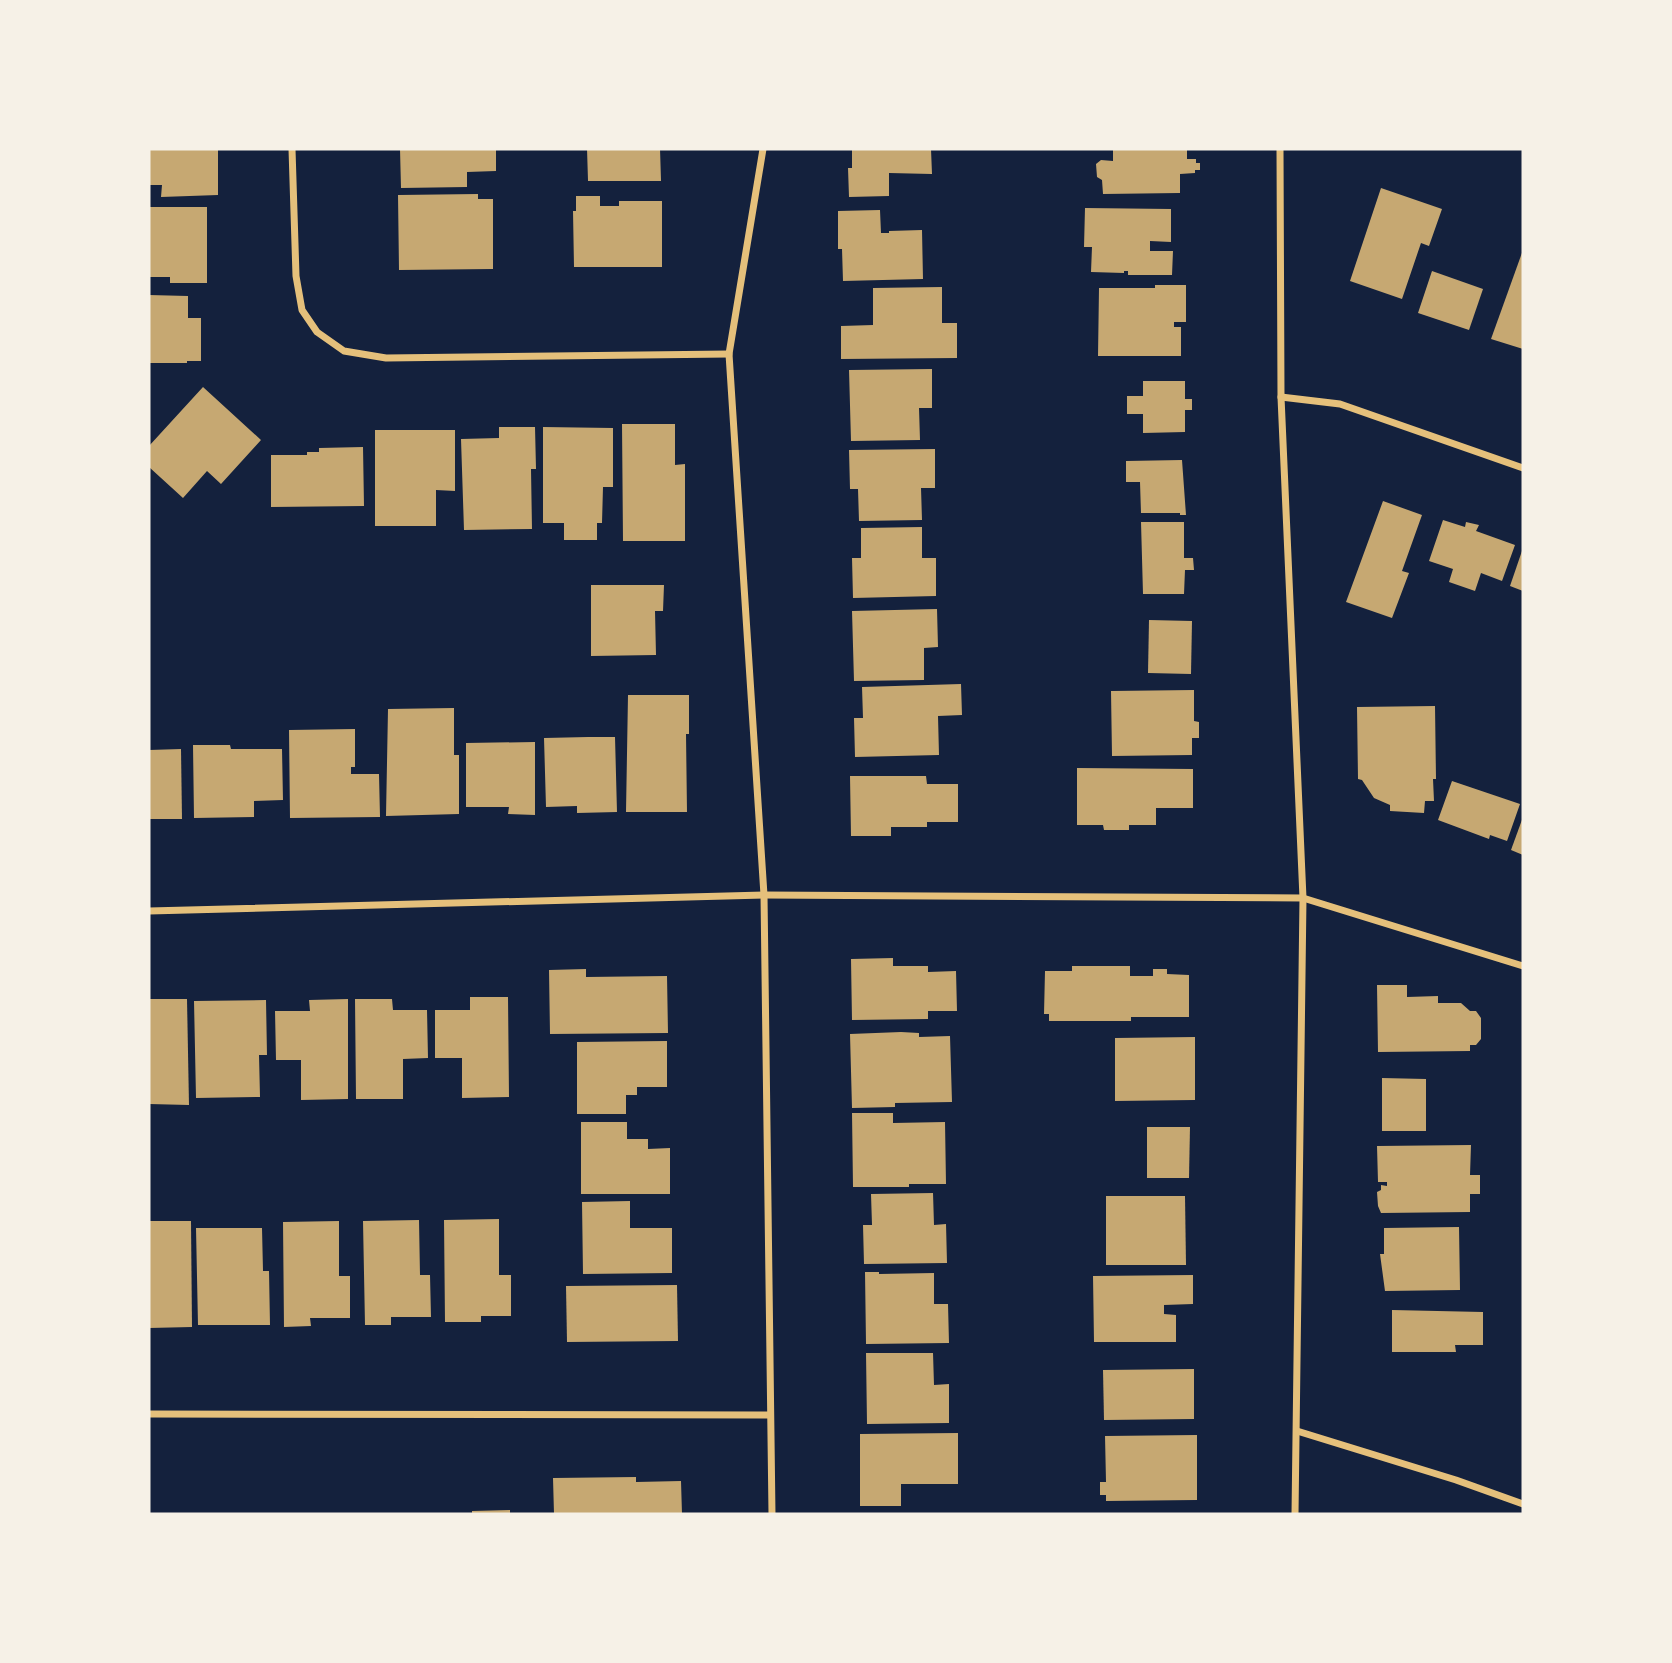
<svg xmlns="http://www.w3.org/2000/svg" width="1672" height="1663" font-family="'Roboto Serif',serif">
<rect width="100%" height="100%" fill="#14213d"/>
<!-- building -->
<g fill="#c6a872">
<polygon points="149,149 218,149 218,195 161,197 162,185 149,185"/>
<polygon points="400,149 496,149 496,171 467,172 467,187 401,188"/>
<polygon points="587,149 660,149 661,181 588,181"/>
<polygon points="852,149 931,149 932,174 889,173 889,196 849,197 848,168 852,168"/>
<polygon points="1113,149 1187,149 1187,159 1196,159 1196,163 1200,163 1200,170 1195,170 1195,173 1180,174 1180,193 1103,194 1102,180 1097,177 1096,164 1101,160 1113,161"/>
<polygon points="1381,188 1442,209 1429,246 1421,243 1402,299 1350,281"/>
<polygon points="478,194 478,199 493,199 493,269 399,270 398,195"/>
<polygon points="576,196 600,196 600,206 619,206 619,201 662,201 662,267 574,267 573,211 576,211"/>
<polygon points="149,207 207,207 207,283 170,283 170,277 150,277"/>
<polygon points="1085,208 1171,209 1171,242 1150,241 1150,251 1173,251 1172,275 1128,275 1128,271 1124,271 1124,273 1091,272 1092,247 1084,247"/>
<polygon points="880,210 881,233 889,233 889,231 922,230 923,279 843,281 842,249 838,249 838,211"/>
<polygon points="1523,250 1523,349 1491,339"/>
<polygon points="1432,271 1483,289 1469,330 1418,313"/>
<polygon points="1155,285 1186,285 1186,322 1174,322 1174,327 1181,327 1181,356 1098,356 1099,288 1155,288"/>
<polygon points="942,287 942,323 957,323 957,358 841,359 841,326 873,325 873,288"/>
<polygon points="149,295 188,296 188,318 201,318 201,361 187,361 187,363 149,363"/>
<polygon points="932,369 932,408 919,408 920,440 851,441 849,370"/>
<polygon points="1143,381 1185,381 1185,399 1192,399 1192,410 1185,410 1185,432 1143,433 1143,414 1127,414 1127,396 1143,396"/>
<polygon points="203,387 261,440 221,484 207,471 183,498 149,467 149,446"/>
<polygon points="622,424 675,424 675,465 685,464 685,541 623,541"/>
<polygon points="499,427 535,427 536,469 531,469 532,529 464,530 461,439 499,438"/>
<polygon points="543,427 613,428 613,487 603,487 602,523 597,523 597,540 564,540 564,523 543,523"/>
<polygon points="375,430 455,430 455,491 436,490 436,526 375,526"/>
<polygon points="363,447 364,506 271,507 271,455 307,455 307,452 319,452 319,448"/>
<polygon points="935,449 935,488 921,488 922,520 859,521 858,489 850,489 849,450"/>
<polygon points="1182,460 1186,515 1180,515 1180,513 1141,513 1140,482 1126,482 1126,461"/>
<polygon points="1383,501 1422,515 1402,571 1409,573 1392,618 1346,602"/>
<polygon points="1443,520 1465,527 1466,522 1479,525 1476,531 1515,545 1502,581 1481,573 1475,591 1449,582 1453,569 1429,561"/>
<polygon points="1141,522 1184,522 1184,558 1193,558 1194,570 1185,570 1184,594 1143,594"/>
<polygon points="922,527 922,558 936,558 936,596 853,598 852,558 861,558 861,528"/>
<polygon points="1523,548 1523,591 1510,586"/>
<polygon points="591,585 664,585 663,611 655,611 656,655 591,656"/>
<polygon points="937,609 938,647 924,648 924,680 854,681 852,611"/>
<polygon points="1149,620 1192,621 1191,674 1148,673"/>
<polygon points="961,684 962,715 938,716 939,755 855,757 854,718 863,718 862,687"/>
<polygon points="1194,690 1194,721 1199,722 1199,738 1192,738 1192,755 1112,756 1111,691"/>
<polygon points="628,695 689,695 689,734 686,734 687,812 626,812"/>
<polygon points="1435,706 1436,779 1433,779 1434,801 1425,801 1424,813 1390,811 1390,805 1374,798 1362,780 1358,779 1357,707"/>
<polygon points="454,708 454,755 459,755 459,814 386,816 388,709"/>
<polygon points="355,729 355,767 351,767 351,774 379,774 380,817 290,818 289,730"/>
<polygon points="588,737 615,737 617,812 577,813 577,806 546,807 544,738"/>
<polygon points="535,742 535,815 508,814 509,807 466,807 466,743"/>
<polygon points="193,745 230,745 231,749 282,749 283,800 254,801 254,817 194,818"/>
<polygon points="181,749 182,819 149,819 149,750"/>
<polygon points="1077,768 1193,769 1193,808 1156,808 1156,825 1129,825 1129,830 1104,830 1103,825 1077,825"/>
<polygon points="850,776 926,776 927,784 958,784 958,822 927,822 927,827 891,827 891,836 851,836"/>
<polygon points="1452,781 1520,804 1507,841 1490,835 1489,839 1438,820"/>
<polygon points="1523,817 1523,855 1511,850"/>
<polygon points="893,958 893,966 928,966 928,972 956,971 957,1011 928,1011 928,1019 852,1020 851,959"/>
<polygon points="1072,966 1130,966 1130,976 1153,976 1153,969 1167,969 1167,974 1189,975 1189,1017 1131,1017 1131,1021 1049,1021 1049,1014 1044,1014 1045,971 1072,971"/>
<polygon points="586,969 586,977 667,976 668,1033 550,1034 549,970"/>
<polygon points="1377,985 1407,985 1407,997 1438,996 1438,1003 1461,1003 1470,1011 1476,1011 1481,1018 1481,1039 1476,1045 1470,1045 1470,1051 1378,1052"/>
<polygon points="470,997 508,997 509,1097 462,1098 462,1058 435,1058 435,1010 470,1010"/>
<polygon points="149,999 187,999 189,1105 149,1104"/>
<polygon points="348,999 348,1099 301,1100 301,1060 276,1060 275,1011 310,1011 309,1000"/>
<polygon points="355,999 392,999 393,1010 427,1010 428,1058 403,1059 403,1099 356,1099"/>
<polygon points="266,1000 267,1055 259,1055 260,1097 196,1098 194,1001"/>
<polygon points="901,1032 919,1033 919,1037 950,1036 952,1102 895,1103 895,1107 852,1108 850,1034"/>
<polygon points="1195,1037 1195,1100 1115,1101 1115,1038"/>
<polygon points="667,1041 667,1087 637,1087 637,1095 626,1095 626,1114 577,1114 577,1042"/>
<polygon points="1382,1078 1426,1079 1426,1131 1382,1131"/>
<polygon points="852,1113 893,1113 893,1123 945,1122 946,1184 909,1184 909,1187 853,1187"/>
<polygon points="581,1122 627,1122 627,1139 648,1139 648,1149 670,1148 670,1194 581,1194"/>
<polygon points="1147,1127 1190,1127 1189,1178 1147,1178"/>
<polygon points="1471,1145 1470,1175 1480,1175 1480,1194 1470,1194 1470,1212 1381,1213 1378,1206 1377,1192 1381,1190 1381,1185 1387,1186 1387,1182 1378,1182 1377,1146"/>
<polygon points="933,1193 934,1225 946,1224 947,1263 864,1264 863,1225 872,1225 871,1194"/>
<polygon points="1106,1196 1185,1196 1186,1265 1106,1265"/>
<polygon points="630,1201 630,1228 672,1228 672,1273 583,1274 582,1202"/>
<polygon points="499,1219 499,1275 511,1275 511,1316 481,1316 481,1322 445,1322 444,1220"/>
<polygon points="419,1220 420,1275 430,1275 431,1317 391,1317 391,1325 365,1325 363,1221"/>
<polygon points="149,1221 191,1221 192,1327 149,1328"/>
<polygon points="339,1221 339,1276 350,1276 350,1318 310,1318 311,1326 284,1327 283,1222"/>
<polygon points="1459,1227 1460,1290 1385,1291 1380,1254 1384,1254 1384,1228"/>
<polygon points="196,1228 262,1228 263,1271 269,1271 270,1325 198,1325"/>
<polygon points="865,1272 879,1272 879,1274 934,1273 934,1304 948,1304 949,1343 866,1344"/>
<polygon points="1193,1275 1193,1304 1164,1305 1164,1314 1176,1315 1176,1342 1094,1342 1093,1276"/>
<polygon points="677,1285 678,1341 567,1342 566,1286"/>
<polygon points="1392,1310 1483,1312 1483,1345 1455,1345 1456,1352 1392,1352"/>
<polygon points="866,1353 933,1353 934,1385 949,1384 949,1423 867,1424"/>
<polygon points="1194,1369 1194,1419 1104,1420 1103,1370"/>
<polygon points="958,1433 958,1484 901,1484 901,1506 860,1506 860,1434"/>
<polygon points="1197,1435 1197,1500 1106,1501 1106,1495 1100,1495 1100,1482 1106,1482 1105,1436"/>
<polygon points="636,1477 636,1482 681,1481 682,1514 554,1514 553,1478"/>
<polygon points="510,1510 510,1514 472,1514 472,1511"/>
</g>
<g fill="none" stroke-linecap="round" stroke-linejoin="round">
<!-- minor -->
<g stroke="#e5c07b" stroke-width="7">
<polyline points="292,149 296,276 302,310 317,332 344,351 386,358 729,354"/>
<polyline points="763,149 729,354 764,895 772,1514"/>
<polyline points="1280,149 1281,397 1303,898 1295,1514"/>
<polyline points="1281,397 1340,404 1523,468"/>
<polyline points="149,911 764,895 1303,898 1523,966"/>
<polyline points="149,1414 770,1415"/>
<polyline points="1297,1431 1456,1480 1523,1504"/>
</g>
</g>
<!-- border -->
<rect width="1672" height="1663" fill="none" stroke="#f6f1e7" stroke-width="301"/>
</svg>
